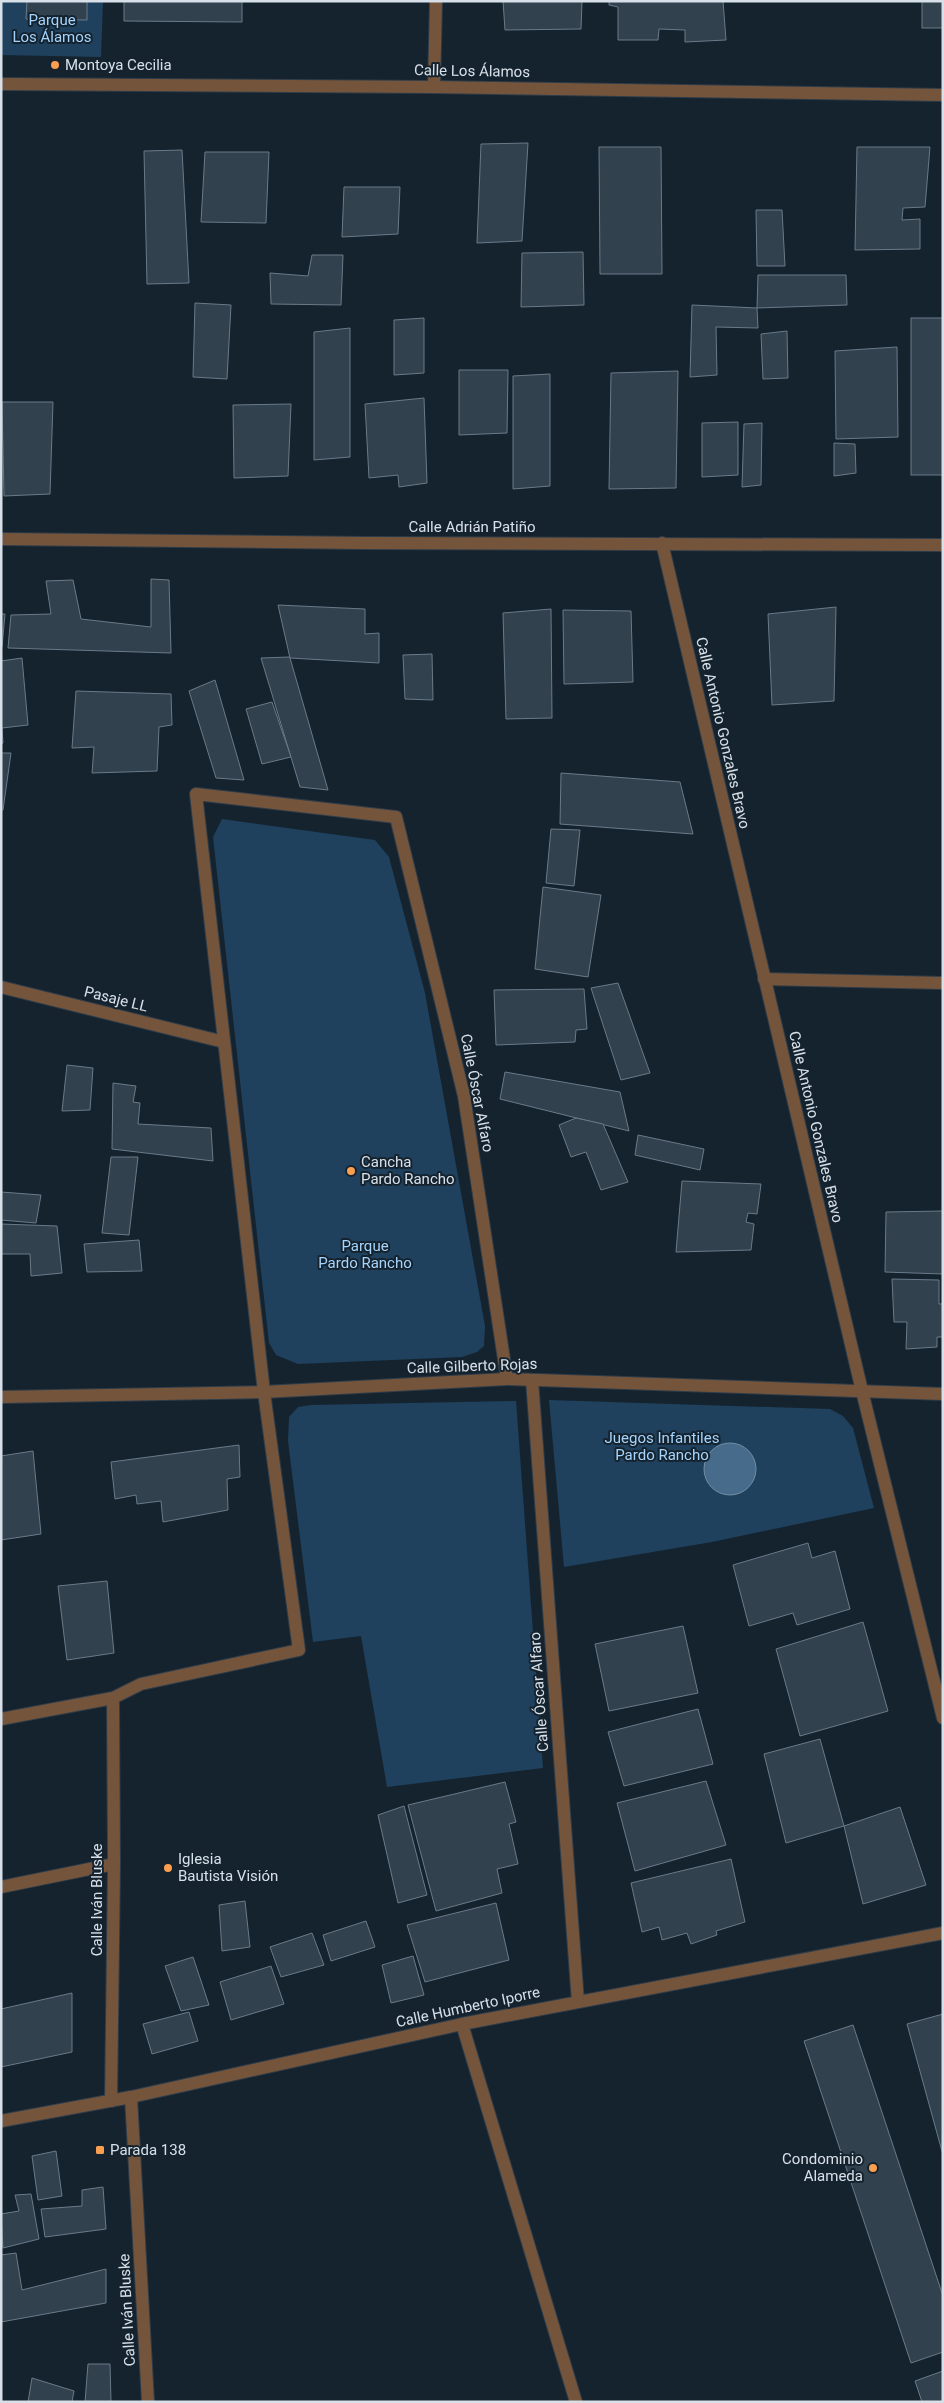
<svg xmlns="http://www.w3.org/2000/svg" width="944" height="2403" font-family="Roboto,sans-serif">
<rect width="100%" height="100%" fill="#15232f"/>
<!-- green -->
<g fill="#1f415d">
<polygon points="1,1 103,1 101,57 1,55"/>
<polygon points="222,819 375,840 389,857 425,993 485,1326 484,1346 477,1352 462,1357 298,1364 276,1355 269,1343 213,837"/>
<polygon points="549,1400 830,1409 843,1416 853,1428 874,1508 712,1542 564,1567"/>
<polygon points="516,1401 543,1768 387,1787 361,1636 313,1642 288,1441 289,1417 298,1407 311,1405"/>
</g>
<!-- water -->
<circle fill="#476b8a" stroke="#728ea6" cx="730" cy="1469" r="26"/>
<!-- building -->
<g fill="#32414e" stroke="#697a89">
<polygon points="27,1 87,1 87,20 26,19"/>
<polygon points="124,1 242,1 242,22 124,21"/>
<polygon points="503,1 582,1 581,29 505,30"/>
<polygon points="609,1 723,1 726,40 685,42 685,30 659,29 658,40 618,40 618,7 609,5"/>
<rect x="922" y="1" width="21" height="27"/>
<polygon points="528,143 522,241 477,243 481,144"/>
<polygon points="599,147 661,147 662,274 600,274"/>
<polygon points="857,147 930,147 925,207 903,208 902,220 920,219 920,249 855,250"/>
<polygon points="182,150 189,283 147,284 144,151"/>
<polygon points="205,152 269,152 266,223 201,222"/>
<polygon points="344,187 400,187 398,234 342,237"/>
<polygon points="756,210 782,210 785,266 757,266"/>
<polygon points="583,252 584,305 521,307 522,253"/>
<polygon points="312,255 343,255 341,305 271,304 270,273 308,276"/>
<polygon points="758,275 846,275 847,305 757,308"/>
<polygon points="195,303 231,305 227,379 193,377"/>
<polygon points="692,305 757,308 758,328 716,327 717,375 690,377"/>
<polygon points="424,318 424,373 394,375 394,320"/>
<rect x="911" y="318" width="32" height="157"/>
<polygon points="350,328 350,457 314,460 314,332"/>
<polygon points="787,331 788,378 763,379 761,334"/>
<polygon points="897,347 898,437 836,439 835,351"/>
<polygon points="459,370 508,370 507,433 459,435"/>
<polygon points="678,371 676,488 609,489 611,373"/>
<polygon points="550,374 550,486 513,489 513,376"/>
<polygon points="424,398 427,483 399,487 398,475 369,478 365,404"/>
<polygon points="2,402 53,402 50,494 4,496"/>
<polygon points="291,404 288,476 234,478 233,405"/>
<polygon points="738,422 738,475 702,477 702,423"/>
<polygon points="762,423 761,485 742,487 744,424"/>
<polygon points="834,443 855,444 856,473 834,476"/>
<polygon points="151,579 169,580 171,653 8,648 11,615 51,614 46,581 73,580 81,619 151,627"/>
<polygon points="278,605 365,609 365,634 379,633 379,663 290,658"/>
<polygon points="836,607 834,701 772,705 768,614"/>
<polygon points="551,609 552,718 506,719 503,613"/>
<polygon points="563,610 631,611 633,682 564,684"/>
<polygon points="1,614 5,614 2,647 1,647"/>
<polygon points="432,654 433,700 405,699 403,655"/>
<polygon points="289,657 290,658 328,790 300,787 261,658"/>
<polygon points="22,658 28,725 2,728 3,743 1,744 1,661"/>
<polygon points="215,680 244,780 216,778 189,691"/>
<polygon points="76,691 171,694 172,725 159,727 157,771 92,773 94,747 72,748"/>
<polygon points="272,702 291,757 262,764 246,709"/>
<polygon points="1,753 11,753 3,810 1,810"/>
<polygon points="561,773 680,782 693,834 560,824"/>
<polygon points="551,829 580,830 574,886 546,883"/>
<polygon points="543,887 601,895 588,977 535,969"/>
<polygon points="618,983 650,1073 621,1080 591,988"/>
<polygon points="584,989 587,1029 576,1030 575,1042 496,1045 494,990"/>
<polygon points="67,1065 93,1068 90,1110 62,1111"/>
<polygon points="505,1072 620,1092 629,1131 500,1099"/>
<polygon points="113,1083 136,1086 133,1102 140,1103 138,1124 211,1128 213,1161 112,1149"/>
<polygon points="576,1118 603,1124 628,1182 601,1190 586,1152 571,1157 559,1125"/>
<polygon points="638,1135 704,1149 700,1170 635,1155"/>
<polygon points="111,1157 138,1157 129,1235 102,1233"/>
<polygon points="682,1181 761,1184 757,1214 748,1213 746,1222 754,1224 751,1250 676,1252"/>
<polygon points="1,1192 41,1195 36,1223 1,1220"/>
<polygon points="943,1211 943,1274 885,1272 886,1212"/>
<polygon points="1,1224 57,1226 62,1273 31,1276 30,1254 1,1254"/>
<polygon points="139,1240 142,1271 87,1272 84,1244"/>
<polygon points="892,1279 939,1280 939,1304 943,1304 943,1337 937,1337 937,1347 906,1349 907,1322 894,1322"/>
<polygon points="239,1445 240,1477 227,1479 228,1510 163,1522 161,1501 137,1504 136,1495 115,1499 111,1462"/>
<polygon points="33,1451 41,1534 1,1540 1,1456"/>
<polygon points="808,1543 812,1558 835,1551 850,1609 797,1625 793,1613 749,1626 733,1565"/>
<polygon points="107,1581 114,1653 67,1660 58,1586"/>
<polygon points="863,1622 888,1711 800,1736 776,1649"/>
<polygon points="683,1626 698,1693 609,1711 595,1644"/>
<polygon points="698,1709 713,1764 624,1786 608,1732"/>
<polygon points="820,1739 844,1826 786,1843 764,1754"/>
<polygon points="706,1781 726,1845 635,1871 617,1803"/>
<polygon points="505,1782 516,1822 509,1824 518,1864 497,1869 502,1893 436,1911 408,1805"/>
<polygon points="404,1806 427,1895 398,1903 378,1815"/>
<polygon points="900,1807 926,1885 863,1904 844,1826"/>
<polygon points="731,1859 745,1922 716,1931 717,1935 691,1944 687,1933 662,1940 659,1927 642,1932 631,1883"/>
<polygon points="245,1901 250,1947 222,1951 219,1905"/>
<polygon points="496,1903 509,1960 425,1982 407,1925"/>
<polygon points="366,1921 375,1947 331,1961 323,1935"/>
<polygon points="312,1933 324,1965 281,1977 270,1947"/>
<polygon points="413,1956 424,1995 391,2003 382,1965"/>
<polygon points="193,1957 209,2005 181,2011 165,1966"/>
<polygon points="271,1966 284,2004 231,2020 220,1982"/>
<polygon points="72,1993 72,2052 1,2067 1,2009"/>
<polygon points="189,2012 198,2041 152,2054 143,2024"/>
<polygon points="943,2014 943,2155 907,2024"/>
<polygon points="853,2025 943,2296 943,2352 911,2363 804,2041"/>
<polygon points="56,2151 62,2196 38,2200 32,2156"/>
<polygon points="103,2187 106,2229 45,2237 41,2209 82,2206 82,2190"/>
<polygon points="31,2194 39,2239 3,2248 1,2214 19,2211 15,2195"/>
<polygon points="16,2253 22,2290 106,2269 106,2303 1,2322 1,2255"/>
<polygon points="88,2364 110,2364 111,2402 85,2402"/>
<polygon points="943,2371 943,2402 922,2402 915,2381"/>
<polygon points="32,2378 74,2391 72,2402 28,2402"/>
</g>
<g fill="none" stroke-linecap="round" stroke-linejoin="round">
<defs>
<polyline id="service" points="1,1887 114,1864"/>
<g id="minor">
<polyline points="1,84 434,87 943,95"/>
<polyline points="434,87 436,1"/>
<polyline points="1,539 365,543 943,545"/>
<polyline points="662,543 862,1391 943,1718"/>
<polyline points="764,979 943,983"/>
<polyline points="1,987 224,1042"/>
<polyline points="532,1380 578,2002"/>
<polyline points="1,1397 264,1392 507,1379 943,1394"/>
<polyline points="1,1719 113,1698 141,1684 299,1650 264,1392 196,794 396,817 464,1096 507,1379"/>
<polyline points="462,2024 576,2402"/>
<polyline points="131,2097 148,2402"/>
<polyline points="111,2101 114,1864 113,1698"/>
</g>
<polyline id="tertiary" points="1,2121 131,2097 462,2024 943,1933"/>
</defs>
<!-- service casing -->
<use href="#service" stroke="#303d49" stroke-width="14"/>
<!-- minor casing -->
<use href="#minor" stroke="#303d49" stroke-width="14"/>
<!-- tertiary casing -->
<use href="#tertiary" stroke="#303d49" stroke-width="14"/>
<!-- service -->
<use href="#service" stroke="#74553c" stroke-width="12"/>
<!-- minor -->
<use href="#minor" stroke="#74553c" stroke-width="12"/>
<!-- tertiary -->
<use href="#tertiary" stroke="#74553c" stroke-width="12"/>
</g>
<!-- markers -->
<g fill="#fa9f4f" stroke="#15232f" stroke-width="2">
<circle cx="55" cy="65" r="5"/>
<circle cx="351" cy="1171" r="5"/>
<circle cx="168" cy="1868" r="5"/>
<rect x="95" y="2145" width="10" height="10" rx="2.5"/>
<circle cx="873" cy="2168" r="5"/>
</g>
<g text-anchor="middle" stroke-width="4" stroke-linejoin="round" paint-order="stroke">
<!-- park labels -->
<g font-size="15" fill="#a5d4fd" stroke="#15232f">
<text x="52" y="25">Parque<tspan x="52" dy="17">Los Álamos</tspan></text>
<text x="365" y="1251">Parque<tspan x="365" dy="17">Pardo Rancho</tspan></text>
<text x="662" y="1443">Juegos Infantiles<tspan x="662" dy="17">Pardo Rancho</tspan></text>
</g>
<!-- poi labels -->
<g font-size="15" fill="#d7e0e8" stroke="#15232f" text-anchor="start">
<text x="65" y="70">Montoya Cecilia</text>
<text x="361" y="1167">Cancha<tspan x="361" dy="17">Pardo Rancho</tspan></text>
<text x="178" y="1864">Iglesia<tspan x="178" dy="17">Bautista Visión</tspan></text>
<text x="110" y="2155">Parada 138</text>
<text x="863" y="2164" text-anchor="end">Condominio<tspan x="863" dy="17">Alameda</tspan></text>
</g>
<!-- street labels -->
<g font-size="15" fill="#d7e0e8" stroke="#15232f">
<text transform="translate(472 71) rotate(1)" y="5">Calle Los Álamos</text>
<text x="472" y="532">Calle Adrián Patiño</text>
<text transform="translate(723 733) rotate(77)" y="5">Calle Antonio Gonzales Bravo</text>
<text transform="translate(116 999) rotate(14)" y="5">Pasaje LL</text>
<text transform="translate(477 1093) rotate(79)" y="5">Calle Óscar Alfaro</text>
<text transform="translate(816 1127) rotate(77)" y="5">Calle Antonio Gonzales Bravo</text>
<text transform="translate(472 1366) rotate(-2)" y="5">Calle Gilberto Rojas</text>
<text transform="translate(539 1692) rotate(-94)" y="5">Calle Óscar Alfaro</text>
<text transform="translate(97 1900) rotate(-90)" y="5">Calle Iván Bluske</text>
<text transform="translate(468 2007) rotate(-12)" y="5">Calle Humberto Iporre</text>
<text transform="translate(127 2310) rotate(-93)" y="5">Calle Iván Bluske</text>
</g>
</g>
<!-- border -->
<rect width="944" height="2403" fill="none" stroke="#d7e0e8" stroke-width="5"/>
</svg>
